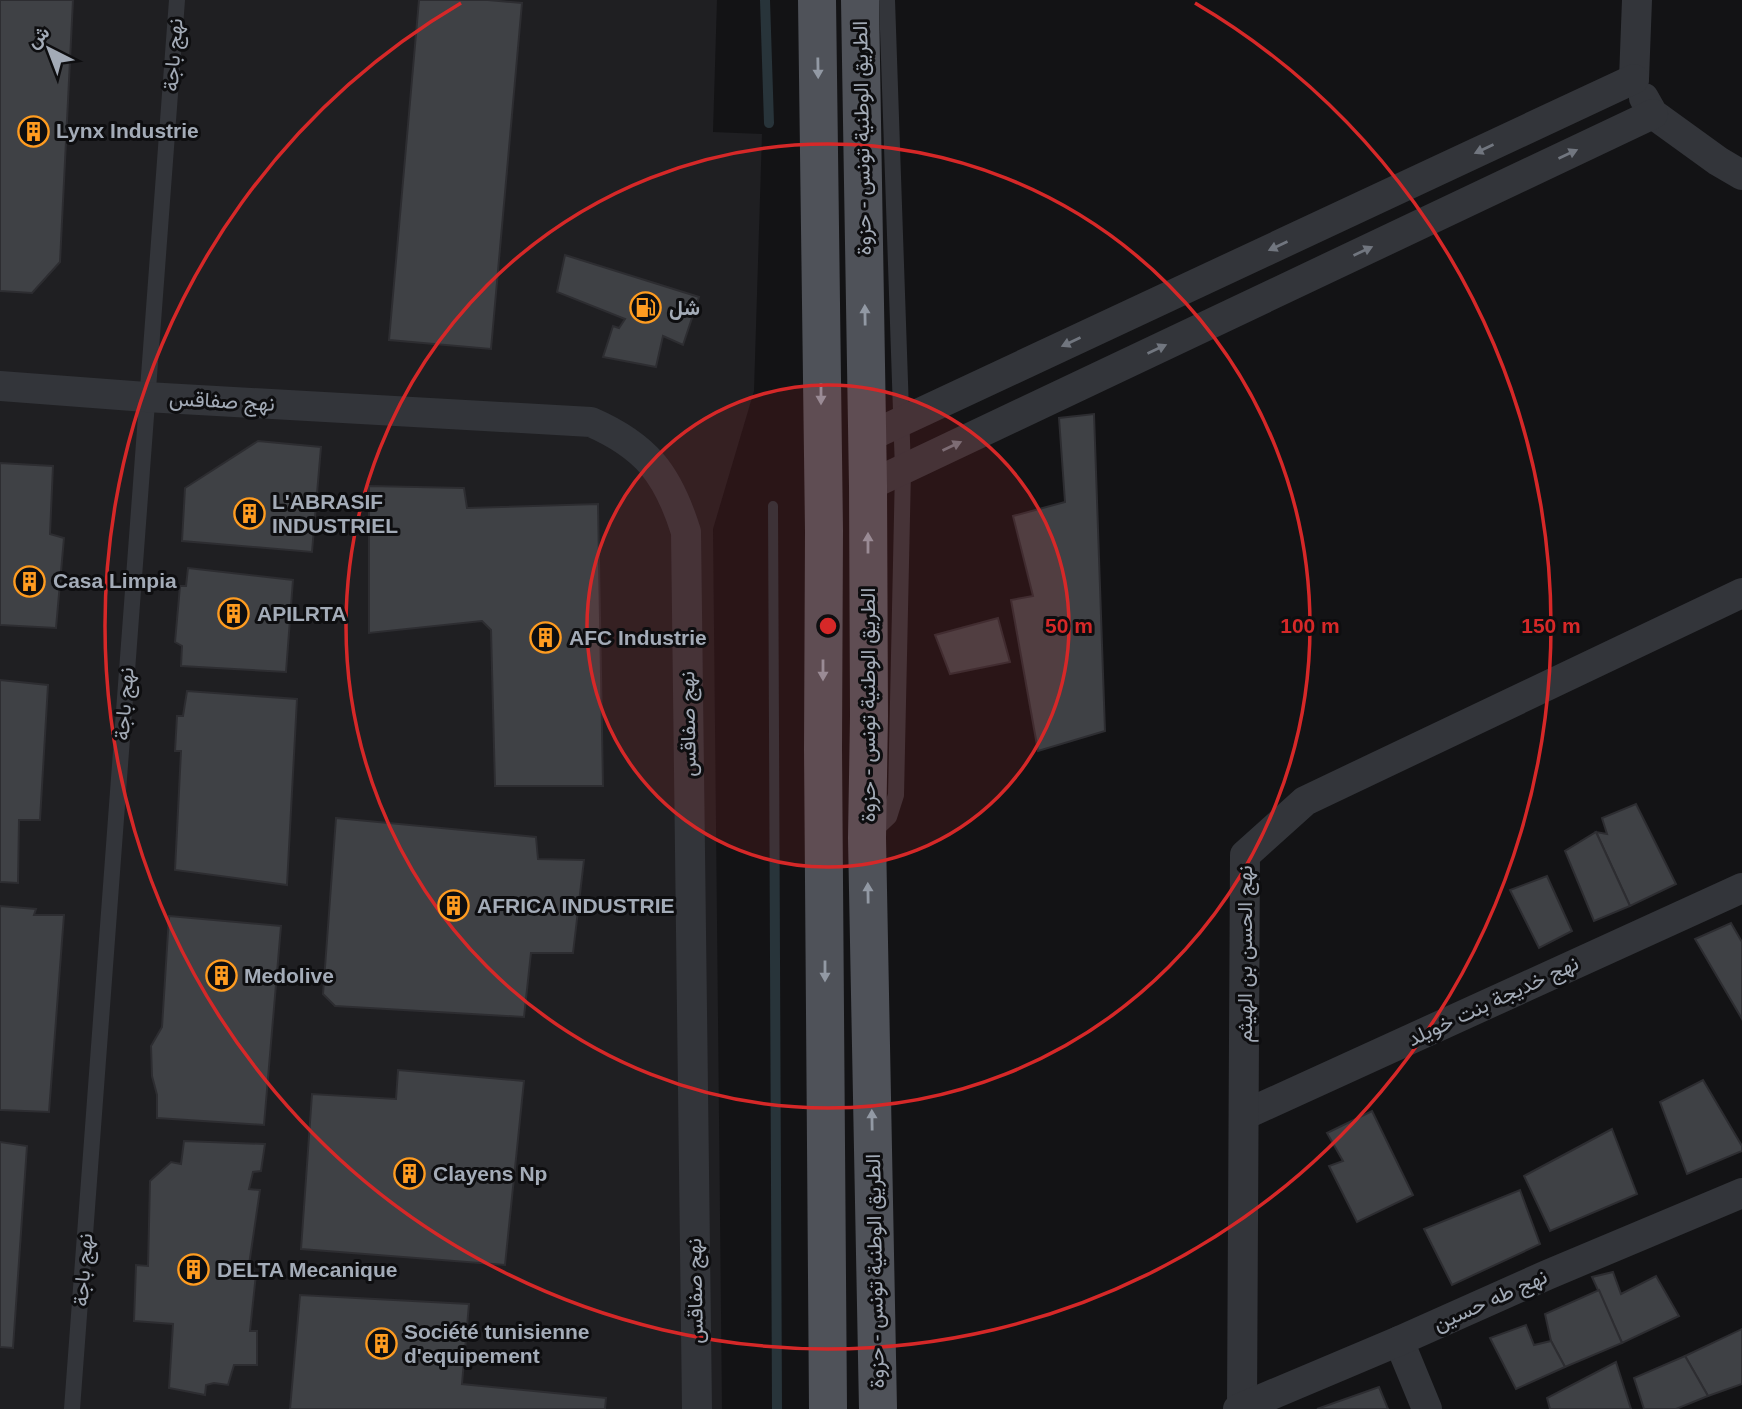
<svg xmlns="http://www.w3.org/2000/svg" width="1742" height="1409" font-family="Helvetica,Vazirmatn,sans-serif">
<rect width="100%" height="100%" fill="#131315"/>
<!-- built -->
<polygon fill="#1f1f22" points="0,0 717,0 713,132 762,134 754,391 713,529 722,1409 0,1409"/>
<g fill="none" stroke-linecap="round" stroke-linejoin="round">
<!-- stream -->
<g stroke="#28343a" stroke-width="10">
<polyline points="765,0 769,123"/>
<polyline points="773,506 777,1409"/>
</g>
</g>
<!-- building -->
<g fill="#3f4145" stroke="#2d2d31" stroke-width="2">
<polygon points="0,0 73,0 60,262 32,293 0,291"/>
<polygon points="419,0 488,0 522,3 491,349 389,340"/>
<polygon points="565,255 699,297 683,345 663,336 656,367 603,357 613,326 619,328 625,319 557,292"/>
<polygon points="1094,414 1105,731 1038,751 1011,600 1033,596 1013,516 1065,502 1059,418"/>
<polygon points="258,441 321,447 312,552 182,541 185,488"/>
<polygon points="0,463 53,466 50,534 64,538 56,628 0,625"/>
<polygon points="369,486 464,488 467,508 598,504 603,786 495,786 491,630 482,621 369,633"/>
<polygon points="188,568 293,580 286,672 181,666 182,646 175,642 180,586 186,586"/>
<polygon points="998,618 1010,662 950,674 935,635"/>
<polygon points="0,680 48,685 40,820 19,820 18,883 0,882"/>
<polygon points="187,691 297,699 287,885 175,870 181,751 175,751 177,716 183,716"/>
<polygon points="1636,804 1676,884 1630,906 1596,832 1607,834 1602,818"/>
<polygon points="336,818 536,837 538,859 584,860 573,953 531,953 524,1017 335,1006 323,994"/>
<polygon points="1596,832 1630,906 1594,921 1565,851"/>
<polygon points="1547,876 1572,931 1539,948 1510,890"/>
<polygon points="0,906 36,909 34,915 64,915 49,1112 0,1110"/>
<polygon points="169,916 281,926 264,1125 157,1118 157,1095 152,1076 151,1046 162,1027"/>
<polygon points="1731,923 1742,942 1742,1019 1695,939"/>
<polygon points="398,1070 524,1081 505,1265 301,1249 312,1094 396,1099"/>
<polygon points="1703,1080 1742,1146 1742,1151 1687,1174 1660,1102"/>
<polygon points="1372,1111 1413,1195 1357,1222 1329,1166 1343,1161 1327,1133"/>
<polygon points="1612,1129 1637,1194 1550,1231 1524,1176"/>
<polygon points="184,1141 265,1144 261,1171 253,1172 249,1189 260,1190 249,1265 256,1274 250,1331 257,1331 257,1365 234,1365 228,1385 214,1383 206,1385 205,1395 169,1388 173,1324 134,1321 136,1265 148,1266 150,1181 171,1162 181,1164"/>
<polygon points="0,1142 27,1146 13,1348 0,1347"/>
<polygon points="1520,1190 1540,1244 1452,1285 1424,1229"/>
<polygon points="1613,1272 1621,1294 1656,1276 1679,1316 1622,1343 1592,1277"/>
<polygon points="1599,1290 1622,1343 1565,1367 1551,1341 1545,1314"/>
<polygon points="300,1295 469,1304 462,1384 606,1398 605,1409 290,1409"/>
<polygon points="1526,1325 1534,1345 1551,1341 1565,1367 1516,1389 1490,1338"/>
<polygon points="1742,1329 1742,1384 1708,1396 1685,1356"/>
<polygon points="1685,1356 1708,1396 1676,1409 1644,1409 1634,1378"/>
<polygon points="1616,1362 1631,1409 1550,1409 1547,1398"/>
<polygon points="1379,1387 1388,1409 1317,1409"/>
</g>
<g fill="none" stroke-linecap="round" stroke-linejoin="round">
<!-- service -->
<g stroke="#33353a" stroke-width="16">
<polyline points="871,834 889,817 896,795 903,470 887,0"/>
<polyline points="72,1409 177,0"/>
</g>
<!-- minor -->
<g stroke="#33353a" stroke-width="30">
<polyline points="1634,79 1637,0"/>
<polyline points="1644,98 1653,114 1718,161 1742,175"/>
<path d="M0 386 146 397 591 422C646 446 668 474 686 532L697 1409"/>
<polyline points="866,438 1634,79"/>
<polyline points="868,486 1653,114"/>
<polyline points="1244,1115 1742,888"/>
<polyline points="1399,1341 1427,1409"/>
<polyline points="1242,1407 1245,855 1305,801 1742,593"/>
<polyline points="1238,1409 1399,1341 1547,1275 1742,1193"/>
</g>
<!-- primary -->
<g stroke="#4f5259" stroke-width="38">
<polyline points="817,0 824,531 823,749 828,1409"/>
<polyline points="860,0 868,486 869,716 867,838 878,1409"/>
</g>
</g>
<!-- one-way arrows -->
<defs><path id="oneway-solid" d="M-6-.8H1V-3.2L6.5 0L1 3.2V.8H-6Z" transform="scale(1.75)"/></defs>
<g fill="#9299a4">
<use href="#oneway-solid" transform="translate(818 68) rotate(89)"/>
<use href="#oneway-solid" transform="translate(865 315) rotate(-91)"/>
<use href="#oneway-solid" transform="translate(821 394) rotate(90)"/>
<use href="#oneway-solid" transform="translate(868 543) rotate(-90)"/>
<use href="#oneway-solid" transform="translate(823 670) rotate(90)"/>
<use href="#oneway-solid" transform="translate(868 893) rotate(-91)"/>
<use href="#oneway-solid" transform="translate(825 971) rotate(90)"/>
<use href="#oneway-solid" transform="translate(872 1120) rotate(-91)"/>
</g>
<g fill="#71767f">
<use href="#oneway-solid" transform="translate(1484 149) rotate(155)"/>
<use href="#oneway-solid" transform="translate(1568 154) rotate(-25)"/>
<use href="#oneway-solid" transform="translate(1278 246) rotate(155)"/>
<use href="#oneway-solid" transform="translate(1363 251) rotate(-25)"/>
<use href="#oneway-solid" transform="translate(1071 342) rotate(155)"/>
<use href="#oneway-solid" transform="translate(1157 349) rotate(-25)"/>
<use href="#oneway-solid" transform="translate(952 446) rotate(-25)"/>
</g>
<!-- distance rings -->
<circle cx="828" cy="626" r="241" fill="#d62828" fill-opacity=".12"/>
<g fill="none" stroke="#d62828" stroke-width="3.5">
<circle cx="828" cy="626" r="241"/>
<circle cx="828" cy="626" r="482"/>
<path d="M1195 3A723 723 0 1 1 461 3"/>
</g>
<!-- icons -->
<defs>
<symbol id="building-ring" viewBox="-11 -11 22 22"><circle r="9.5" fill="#0e0e10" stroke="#ff9c20" stroke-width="1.5"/><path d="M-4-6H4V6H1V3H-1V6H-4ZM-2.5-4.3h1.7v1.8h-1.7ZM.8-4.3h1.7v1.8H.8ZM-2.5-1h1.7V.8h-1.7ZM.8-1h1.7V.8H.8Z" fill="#ff9c20"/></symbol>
<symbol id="fuel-ring" viewBox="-11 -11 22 22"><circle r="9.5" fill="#0e0e10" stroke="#ff9c20" stroke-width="1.5"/><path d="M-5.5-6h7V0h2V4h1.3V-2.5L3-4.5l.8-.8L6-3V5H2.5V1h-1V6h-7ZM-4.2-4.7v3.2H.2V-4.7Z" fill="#ff9c20"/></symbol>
</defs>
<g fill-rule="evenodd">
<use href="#building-ring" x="16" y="114" width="35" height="35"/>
<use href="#fuel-ring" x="628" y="290" width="35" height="35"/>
<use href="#building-ring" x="232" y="496" width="35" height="35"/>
<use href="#building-ring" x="12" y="564" width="35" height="35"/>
<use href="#building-ring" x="216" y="596" width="35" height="35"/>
<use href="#building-ring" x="528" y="620" width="35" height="35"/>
<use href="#building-ring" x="436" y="888" width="35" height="35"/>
<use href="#building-ring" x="204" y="958" width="35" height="35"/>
<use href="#building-ring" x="392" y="1156" width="35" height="35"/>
<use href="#building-ring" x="176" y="1252" width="35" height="35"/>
<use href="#building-ring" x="364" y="1326" width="35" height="35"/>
</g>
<g text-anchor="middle" stroke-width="6" stroke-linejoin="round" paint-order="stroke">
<!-- street labels -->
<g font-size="21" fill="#a3abb7" stroke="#0e0e10">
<text transform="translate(173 55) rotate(-86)" y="7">نهج باجة</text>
<text transform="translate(862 138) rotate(-91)" y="7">الطريق الوطنية تونس - حزوة</text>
<text transform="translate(222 401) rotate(3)" y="7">نهج صفاقس</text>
<text transform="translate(124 704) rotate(-86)" y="7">نهج باجة</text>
<text transform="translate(868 705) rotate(-90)" y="7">الطريق الوطنية تونس - حزوة</text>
<text transform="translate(688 724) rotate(-91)" y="7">نهج صفاقس</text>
<text transform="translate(1245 954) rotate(-90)" y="7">نهج الحسن بن الهيثم</text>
<text transform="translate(1493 1001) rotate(-25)" y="7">نهج خديجة بنت خويلد</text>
<text transform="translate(83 1270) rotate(-86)" y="7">نهج باجة</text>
<text transform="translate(875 1271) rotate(-91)" y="7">الطريق الوطنية تونس - حزوة</text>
<text transform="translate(695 1291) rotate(-91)" y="7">نهج صفاقس</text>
<text transform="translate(1490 1300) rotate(-24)" y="7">نهج طه حسين</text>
</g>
<!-- poi labels -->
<g font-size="21" font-weight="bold" fill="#a3abb7" stroke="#0e0e10" text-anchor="start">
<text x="56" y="138">Lynx Industrie</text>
<text x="669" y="315">شل</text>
<text x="272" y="509">L'ABRASIF<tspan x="272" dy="24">INDUSTRIEL</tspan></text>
<text x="53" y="588">Casa Limpia</text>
<text x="257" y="621">APILRTA</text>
<text x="569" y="645">AFC Industrie</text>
<text x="477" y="913">AFRICA INDUSTRIE</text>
<text x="244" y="983">Medolive</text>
<text x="433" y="1181">Clayens Np</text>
<text x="217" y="1277">DELTA Mecanique</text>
<text x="404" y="1339">Société tunisienne<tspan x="404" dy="24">d'equipement</tspan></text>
</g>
</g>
<circle cx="828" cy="626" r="10" fill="#d62828" stroke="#0e0e10" stroke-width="3.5"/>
<g font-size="21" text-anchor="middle" font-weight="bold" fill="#d62828" stroke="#0e0e10" stroke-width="6" stroke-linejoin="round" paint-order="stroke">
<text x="1069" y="633">50 m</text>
<text x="1310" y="633">100 m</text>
<text x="1551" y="633">150 m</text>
</g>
<!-- north arrow -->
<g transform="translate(49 49) rotate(318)" stroke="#0e0e10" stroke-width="5" paint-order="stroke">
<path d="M0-5L12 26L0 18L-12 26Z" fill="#a3abb7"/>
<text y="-10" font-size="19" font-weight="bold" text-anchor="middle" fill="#a3abb7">ش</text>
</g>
</svg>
